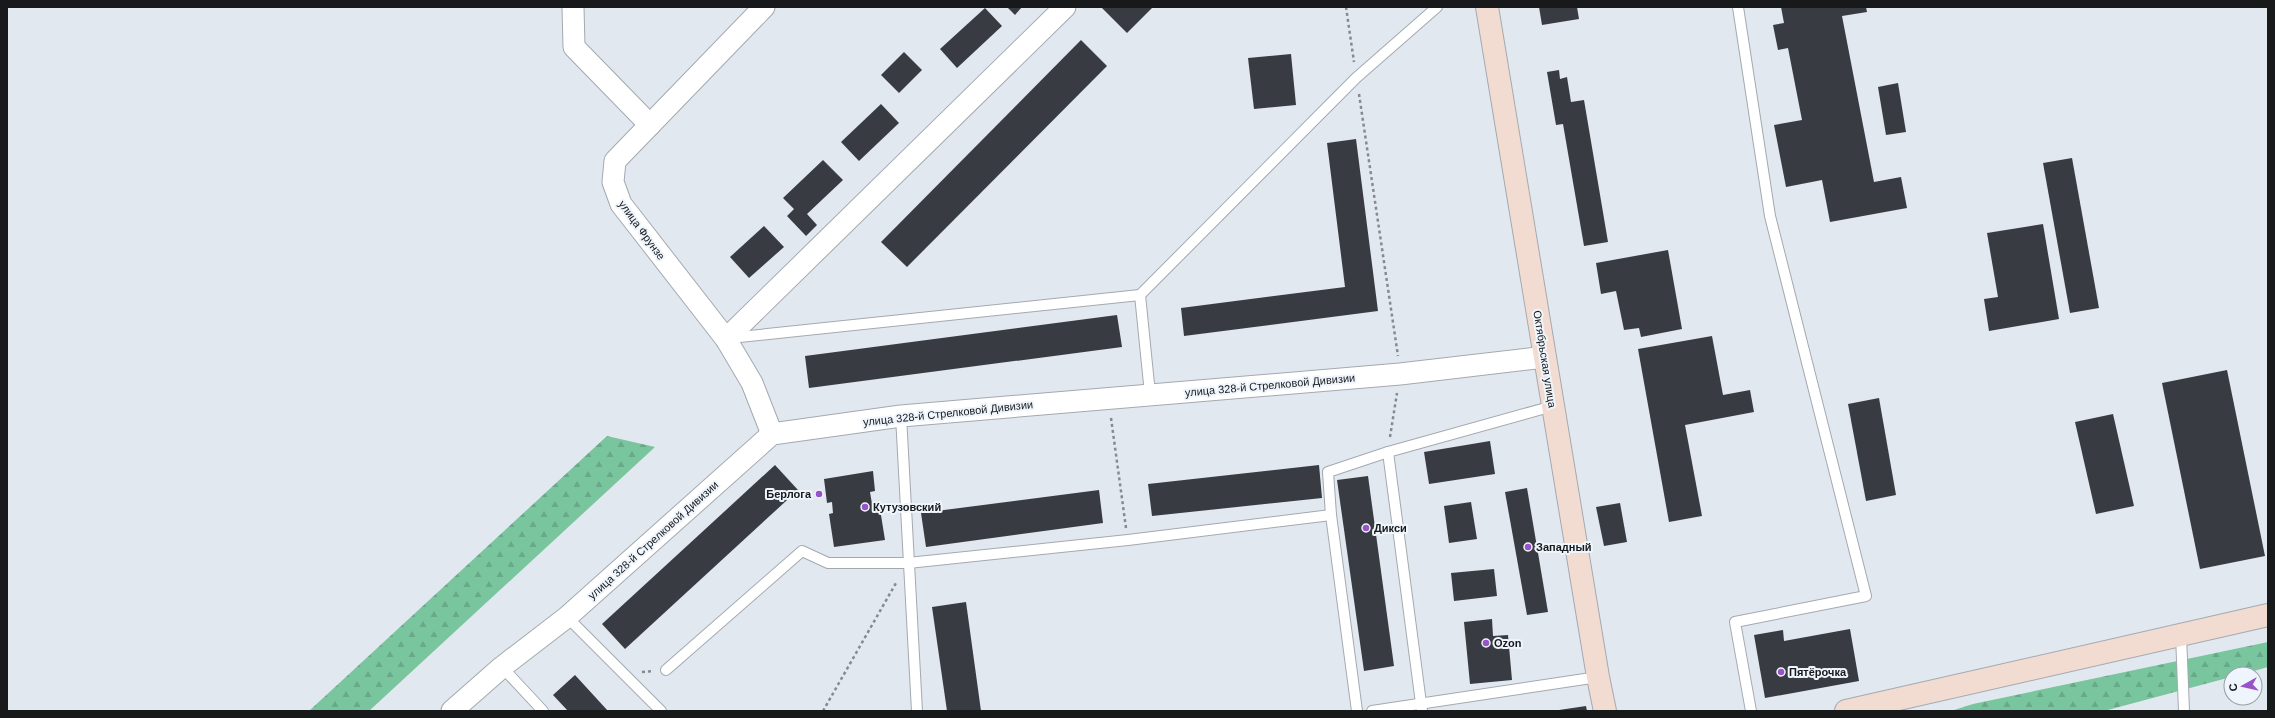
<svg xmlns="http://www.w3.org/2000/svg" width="2275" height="718" font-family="Helvetica,sans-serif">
<defs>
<pattern id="forest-firs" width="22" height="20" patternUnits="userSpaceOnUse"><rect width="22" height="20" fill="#78c59e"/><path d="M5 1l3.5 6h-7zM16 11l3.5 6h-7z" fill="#67a988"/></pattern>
</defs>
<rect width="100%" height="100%" fill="#e2e8ef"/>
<!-- forest -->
<g fill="url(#forest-firs)">
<polygon points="607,436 655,447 369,711 309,711"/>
<polygon points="2268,642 2268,667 2243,674 2231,674 2231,677 2104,711 1951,711 1973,704"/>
</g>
<!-- building -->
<g fill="#383c42">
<polygon points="1007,7 1022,7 1015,15"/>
<polygon points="1101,7 1153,7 1127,33"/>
<polygon points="1539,7 1577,7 1579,19 1542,25"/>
<polygon points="1781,7 1866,7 1867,12 1842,16 1874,182 1901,177 1907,208 1830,222 1822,180 1786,187 1774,125 1802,120 1788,48 1778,50 1773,25 1784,23"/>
<polygon points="985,8 1002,26 957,68 940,49"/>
<polygon points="1081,40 1107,66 907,267 881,242"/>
<polygon points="904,52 922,70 899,93 881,75"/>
<polygon points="1291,54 1296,105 1254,109 1248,58"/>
<polygon points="1559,70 1560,79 1567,77 1571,102 1584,100 1608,242 1584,246 1563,124 1556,125 1547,72"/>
<polygon points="1898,83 1906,132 1886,135 1878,87"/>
<polygon points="881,104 899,123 859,161 841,142"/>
<polygon points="1356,139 1378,311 1184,336 1181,308 1345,287 1327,143"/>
<polygon points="2072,158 2099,308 2070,313 2043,163"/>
<polygon points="823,160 843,180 807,214 817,225 806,236 787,216 794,209 783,198"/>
<polygon points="2043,224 2059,319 1989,331 1984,299 1998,297 1987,233"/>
<polygon points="764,226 784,247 749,278 730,257"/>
<polygon points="1668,250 1682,329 1641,337 1639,328 1624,330 1616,291 1601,294 1596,263"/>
<polygon points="1117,315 1122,347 809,388 805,356"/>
<polygon points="1712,336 1723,395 1750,390 1754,412 1685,425 1702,516 1669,522 1638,349"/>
<polygon points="2227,370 2265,556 2200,569 2162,383"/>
<polygon points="1879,398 1896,495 1866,501 1848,404"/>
<polygon points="2113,414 2134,506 2096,514 2075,422"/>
<polygon points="1490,441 1495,474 1429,484 1424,452"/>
<polygon points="775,465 798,490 625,649 602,624"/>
<polygon points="1319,465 1322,498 1152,516 1148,484"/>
<polygon points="873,471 875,491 870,492 873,510 880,509 885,540 834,547 829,514 833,513 832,502 827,503 824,479"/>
<polygon points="1368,476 1394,666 1364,671 1337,480"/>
<polygon points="1527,488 1548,612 1527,615 1505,492"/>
<polygon points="1099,490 1103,523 926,547 921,513"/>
<polygon points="1471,502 1477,539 1449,543 1444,506"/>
<polygon points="1620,503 1627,542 1604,546 1596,507"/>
<polygon points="1494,569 1497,596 1454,601 1451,573"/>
<polygon points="966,602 981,711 947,711 932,607"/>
<polygon points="1492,619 1493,636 1508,635 1512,680 1470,684 1464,622"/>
<polygon points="1850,629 1859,681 1765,698 1754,635 1783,630 1784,641"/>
<polygon points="575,675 608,711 568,711 553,695"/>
<polygon points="1586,706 1587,711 1559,711 1559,710"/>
</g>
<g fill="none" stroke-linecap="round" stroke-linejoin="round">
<defs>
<g id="lane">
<polyline points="1738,7 1770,216 1866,596 1735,622 1751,711"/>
<polyline points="1140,295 1150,394"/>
<polyline points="730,338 1140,295 1356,78 1437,7"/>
<polyline points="901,416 917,711"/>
<polyline points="567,617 661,711"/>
<polyline points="2181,635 2184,711"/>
<polyline points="502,667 543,711"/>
<polyline points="666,670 802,551 828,563 908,563 1128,540 1331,515"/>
<polyline points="1357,711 1331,515 1328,472 1388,452"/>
<polyline points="1372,711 1598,677"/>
<polyline points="1422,711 1388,452 1553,406"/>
</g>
<g id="street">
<polyline points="573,7 574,47 650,125"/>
<polyline points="764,7 615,161 613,182 621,204 726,339 752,383 772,434"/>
<polyline points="726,339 1065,7"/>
<polyline points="452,711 502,667 567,617 772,434 901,416 1400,374 1545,357"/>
</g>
<g id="secondary">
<polyline points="1487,7 1598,677 1605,711"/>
<polyline points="1846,711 2268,615"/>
</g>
</defs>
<!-- lane casing -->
<use href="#lane" stroke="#a4a9b0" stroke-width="12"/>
<!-- street casing -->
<use href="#street" stroke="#a4a9b0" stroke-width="23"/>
<!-- secondary casing -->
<use href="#secondary" stroke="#a4a9b0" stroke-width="24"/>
<!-- path -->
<g stroke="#868a8f" stroke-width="2.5" stroke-dasharray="3 3" stroke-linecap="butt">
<polyline points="1346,7 1354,62"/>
<polyline points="1359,94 1398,356"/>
<polyline points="1111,418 1126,528"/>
<polyline points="1390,437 1397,393"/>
<polyline points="642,672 653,671"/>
<polyline points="823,711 896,583"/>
</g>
<!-- lane -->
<use href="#lane" stroke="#fff" stroke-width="10"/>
<!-- street -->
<use href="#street" stroke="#fff" stroke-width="21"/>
<!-- secondary -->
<use href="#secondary" stroke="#f2dcd2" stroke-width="22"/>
</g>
<!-- markers -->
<g fill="#9753c7" stroke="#eff5fc" stroke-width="1.5">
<circle cx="819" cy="494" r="4"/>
<circle cx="865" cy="507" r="4"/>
<circle cx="1366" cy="528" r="4"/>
<circle cx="1528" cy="547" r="4"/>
<circle cx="1486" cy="643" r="4"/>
<circle cx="1781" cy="672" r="4"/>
</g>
<g text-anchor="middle" stroke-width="4" stroke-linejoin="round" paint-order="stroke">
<!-- street labels -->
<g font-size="11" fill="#17191b" stroke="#eff5fc">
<text transform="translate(642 230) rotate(54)" y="4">улица Фрунзе</text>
<text transform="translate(1545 359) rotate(81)" y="4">Октябрьская улица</text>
<text transform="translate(1270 385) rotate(-5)" y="4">улица 328-й Стрелковой Дивизии</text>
<text transform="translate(948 413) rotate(-6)" y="4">улица 328-й Стрелковой Дивизии</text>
<text transform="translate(653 540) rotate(-42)" y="4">улица 328-й Стрелковой Дивизии</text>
</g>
<!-- poi labels -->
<g font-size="11" font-weight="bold" fill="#17191b" stroke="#eff5fc" text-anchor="start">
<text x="811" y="498" text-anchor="end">Берлога</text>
<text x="873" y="511">Кутузовский</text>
<text x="1374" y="532">Дикси</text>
<text x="1536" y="551">Западный</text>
<text x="1494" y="647">Ozon</text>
<text x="1789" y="676">Пятёрочка</text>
</g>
</g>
<!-- border -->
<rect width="2275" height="718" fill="none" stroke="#17191b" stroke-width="16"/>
<!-- north arrow -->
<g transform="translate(2243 686) rotate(262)"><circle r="19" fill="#eff5fc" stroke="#999da2"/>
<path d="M0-3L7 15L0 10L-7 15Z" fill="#9753c7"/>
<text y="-6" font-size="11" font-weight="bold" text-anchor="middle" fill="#17191b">С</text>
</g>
</svg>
